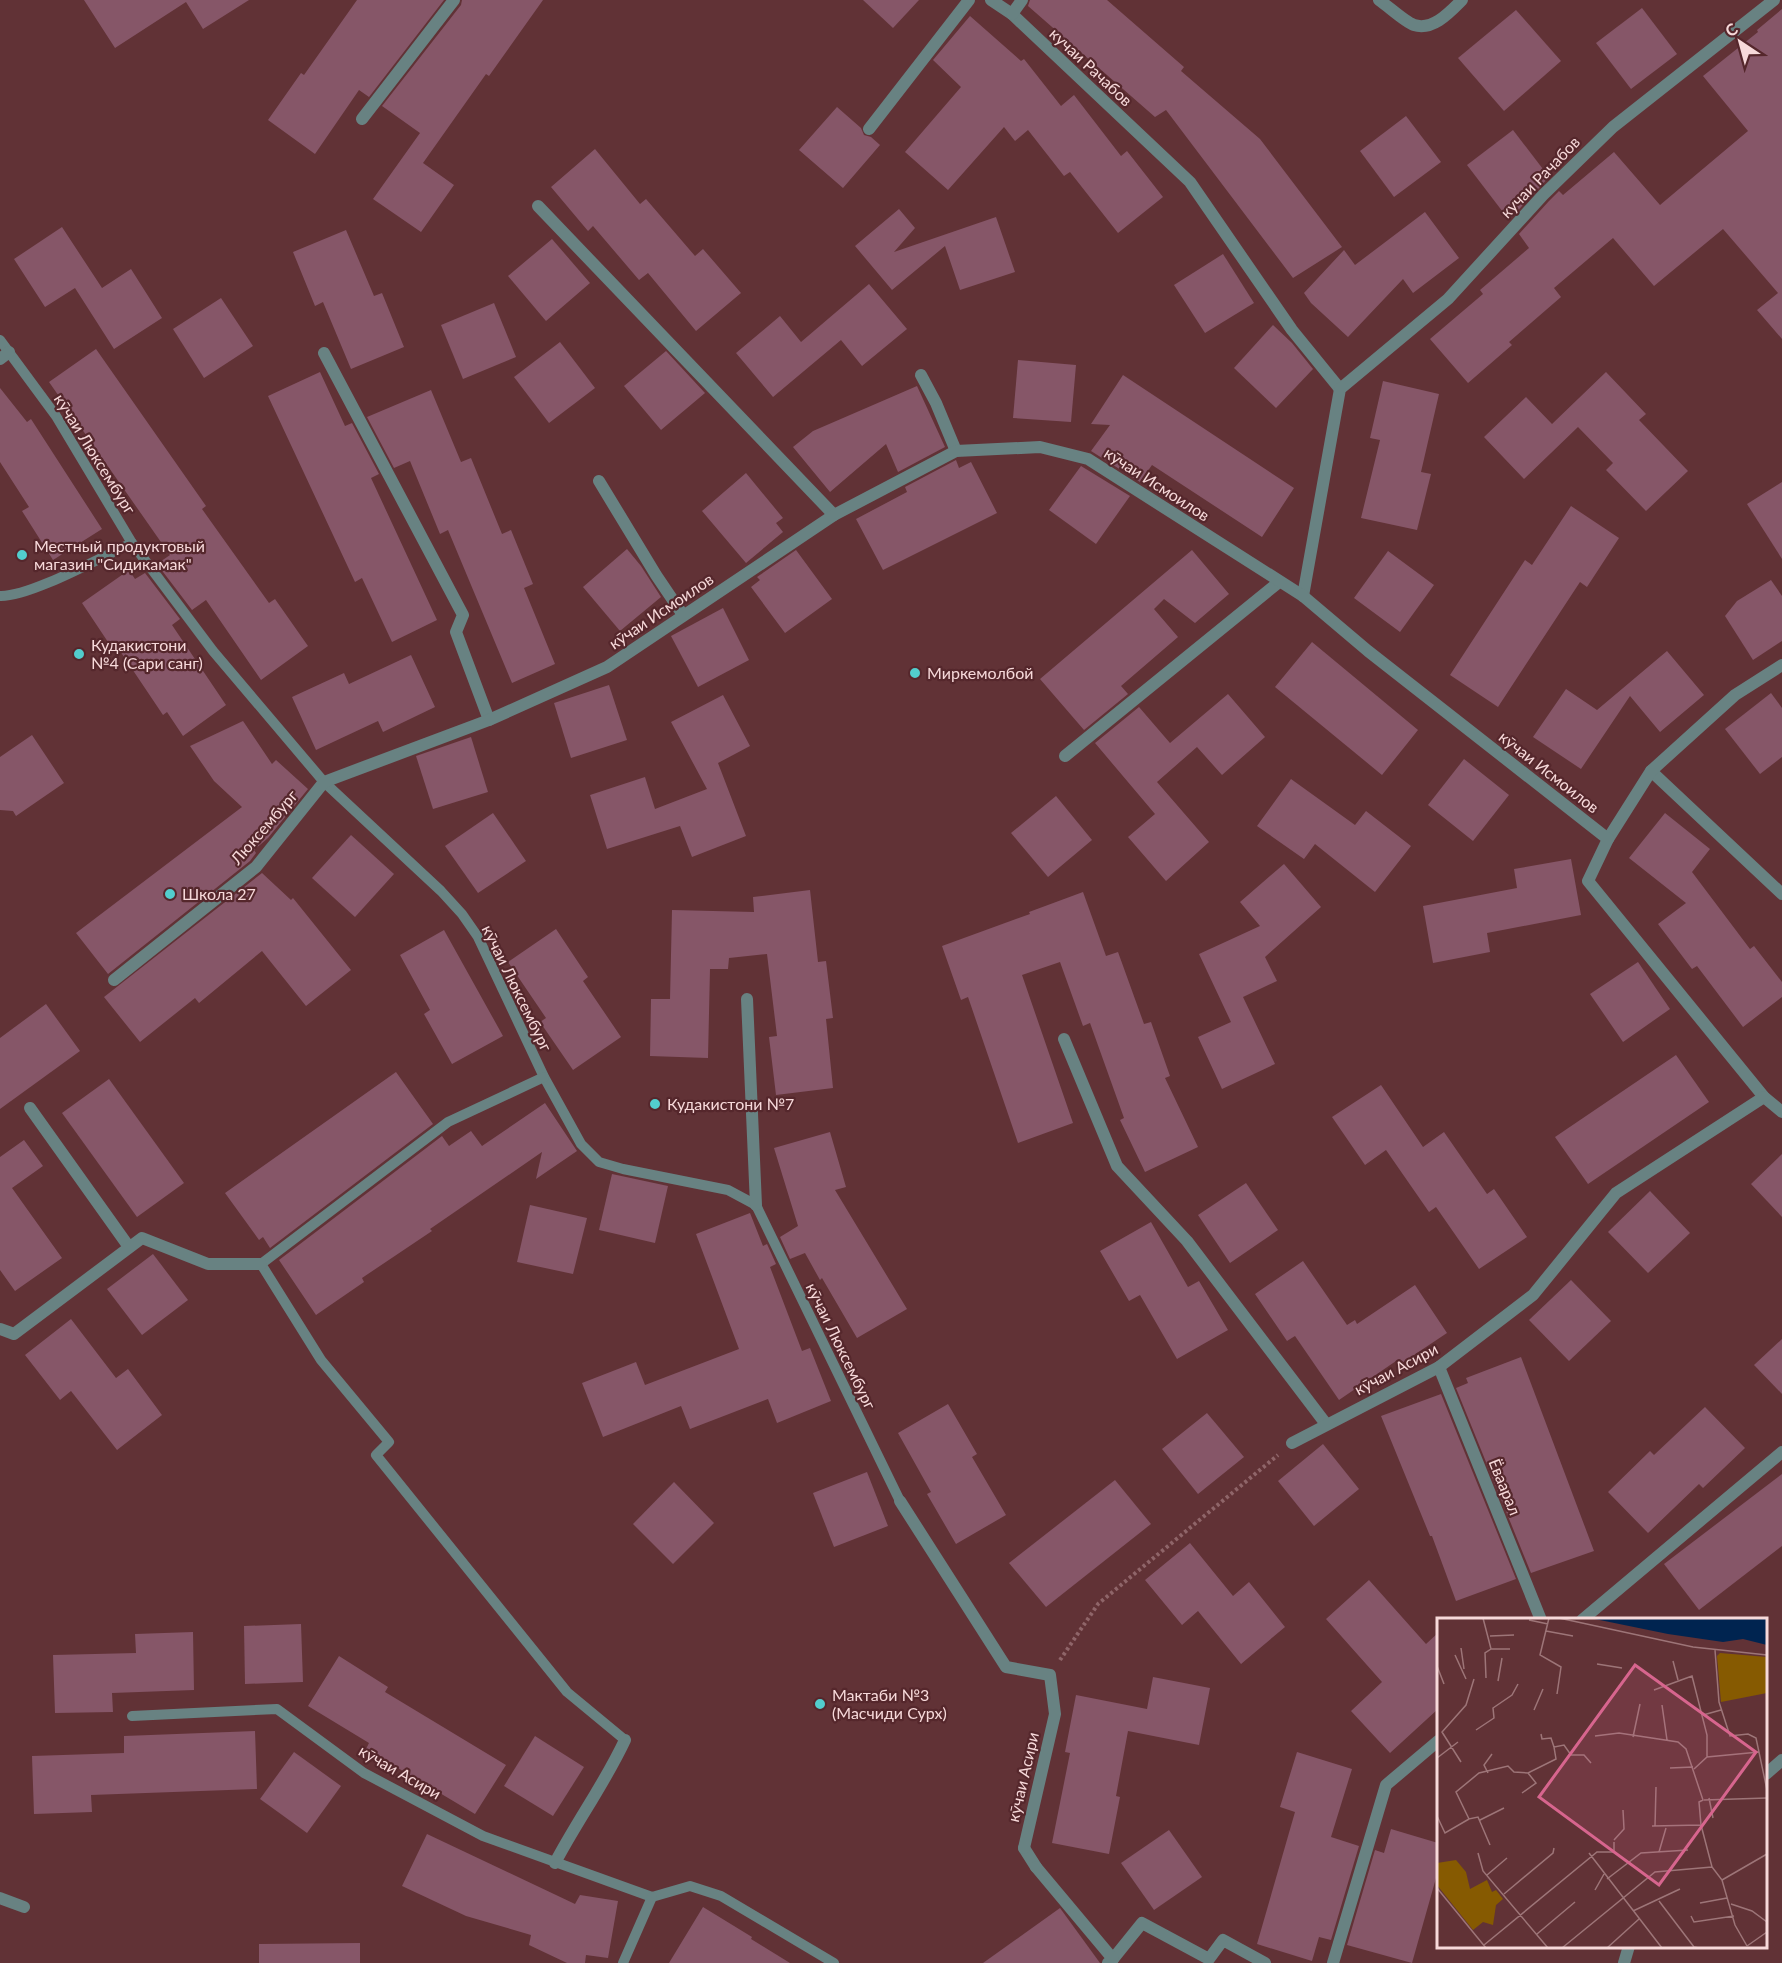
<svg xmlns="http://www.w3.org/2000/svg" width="1782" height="1963" font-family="Lato,sans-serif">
<rect width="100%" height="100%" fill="#613236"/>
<!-- building -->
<g fill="#865668">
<polygon points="84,0 249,0 203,29 186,2 115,48"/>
<polygon points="357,0 444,0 369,97 359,90 315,154 268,120 301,73 304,75"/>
<polygon points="462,0 543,0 489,76 486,74 423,163 454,185 421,232 373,199 420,133 382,106 461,5"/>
<polygon points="863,0 919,0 893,28"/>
<polygon points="1030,0 1107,0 1184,67 1181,71 1260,139 1342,247 1293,278 1166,110 1155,117 1028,6"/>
<polygon points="1642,8 1677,54 1631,89 1596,43"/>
<polygon points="1782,9 1782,339 1757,310 1778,293 1723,229 1654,286 1613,238 1554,288 1561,297 1509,342 1512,345 1468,383 1430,339 1483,294 1480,290 1529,248 1519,234 1549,201 1559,191 1563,195 1614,152 1660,205 1748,131 1703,76 1758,32 1757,30"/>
<polygon points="1516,10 1561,61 1504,111 1458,58"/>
<polygon points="970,16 1021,61 1024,59 1061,106 1074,95 1121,156 1127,151 1163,197 1118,233 1070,172 1064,176 1028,130 1015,141 1004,127 948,190 905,152 961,87 933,60"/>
<polygon points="837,107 861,128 864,135 871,137 880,145 843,188 799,150"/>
<polygon points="1406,116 1441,162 1394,197 1360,151"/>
<polygon points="1513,130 1549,177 1509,220 1467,165"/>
<polygon points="595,149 640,204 646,199 695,256 703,249 741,293 696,331 648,273 639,280 593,226 588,231 551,187"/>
<polygon points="899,209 915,228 894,252 996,217 1015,272 960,290 945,246 892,290 855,246"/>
<polygon points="1425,212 1459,258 1413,293 1403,279 1348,337 1311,303 1304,293 1344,250 1355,265"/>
<polygon points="62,227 102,288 131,269 162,318 114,349 75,288 45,307 14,259"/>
<polygon points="346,230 374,296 382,293 404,347 351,369 323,302 315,306 293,252"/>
<polygon points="552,239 590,283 546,321 508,276"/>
<polygon points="1223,254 1254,303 1205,333 1174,285"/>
<polygon points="869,284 907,329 862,366 841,340 773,397 736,353 780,316 801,342"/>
<polygon points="221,298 253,346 204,378 173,329"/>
<polygon points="494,303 516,357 463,379 441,325"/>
<polygon points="1273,325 1292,343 1313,369 1276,408 1234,368"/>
<polygon points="560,342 595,388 549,423 514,377"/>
<polygon points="96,349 206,506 202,509 269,603 275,599 308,646 261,680 206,600 192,610 157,564 170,555 49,382"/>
<polygon points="666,351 705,393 661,430 624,386"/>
<polygon points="1018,360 1076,365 1071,422 1013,418"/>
<polygon points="320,372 345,426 352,423 379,474 371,478 437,620 392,642 362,578 355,582 268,396"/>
<polygon points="1606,372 1646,414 1639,420 1688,471 1646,511 1606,470 1613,463 1578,427 1524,479 1484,437 1526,397 1552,424"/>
<polygon points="1123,375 1294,488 1262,537 1152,465 1140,482 1091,451 1110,425 1091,424"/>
<polygon points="1383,381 1439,394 1421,472 1431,474 1417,530 1361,518 1380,440 1370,438"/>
<polygon points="917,386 945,447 898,472 886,444 830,492 793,447 813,431"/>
<polygon points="0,388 27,422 31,419 102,529 53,560 22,511 29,507 0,462"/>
<polygon points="431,390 461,462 471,458 502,534 511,530 533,584 524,588 555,664 512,683 448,530 440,534 410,461 394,468 367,417"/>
<polygon points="956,460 959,468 971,462 997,513 883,570 856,519 907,492 905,487"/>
<polygon points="1081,466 1130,496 1096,544 1049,510"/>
<polygon points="746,473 783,518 776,523 783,532 746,563 702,511"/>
<polygon points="1782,482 1782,559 1747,504"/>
<polygon points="1571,506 1619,538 1587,587 1580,582 1498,707 1450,675 1525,560 1532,565"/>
<polygon points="627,549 641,566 661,597 620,631 583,587"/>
<polygon points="796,550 832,599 785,633 751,587 760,580 757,577"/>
<polygon points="1192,550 1229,594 1195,623 1164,599 1154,609 1178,637 1121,686 1128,694 1084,730 1040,679"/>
<polygon points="1388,551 1434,585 1400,632 1354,598"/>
<polygon points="129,570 135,579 145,573 180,619 172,625 226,705 183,736 167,712 163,715 118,648 114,651 82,603"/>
<polygon points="1771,580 1782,596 1782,641 1753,660 1725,616 1737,601"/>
<polygon points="723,608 749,660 698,687 671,636"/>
<polygon points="1312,642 1418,730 1382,775 1275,687"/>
<polygon points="1667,651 1704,695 1660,732 1630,696 1581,769 1533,737 1566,689 1597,710"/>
<polygon points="411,655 435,707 383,732 378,721 316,750 292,697 344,673 349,684"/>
<polygon points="609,685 627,740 571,758 554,703"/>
<polygon points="1771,693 1782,708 1782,757 1760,774 1725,729"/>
<polygon points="1228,694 1265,737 1222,775 1197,747 1157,782 1209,842 1166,881 1128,837 1155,814 1095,743 1139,707 1170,743"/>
<polygon points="723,695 750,746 718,763 746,836 692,857 680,826 607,849 590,795 645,777 655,809 707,789 671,722"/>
<polygon points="243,721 272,764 276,760 308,789 268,838 254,850 256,853 250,861 108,974 76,933 242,807 214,781 190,746"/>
<polygon points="32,735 64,783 16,816 13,811 0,810 0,757"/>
<polygon points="471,737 488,792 433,809 416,756"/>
<polygon points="1464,759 1509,795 1473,841 1428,805"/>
<polygon points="1291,779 1355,825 1366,811 1411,846 1375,892 1315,844 1304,859 1257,826"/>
<polygon points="1056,796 1092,840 1048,877 1011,833"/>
<polygon points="493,813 526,861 478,893 445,846"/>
<polygon points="1665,813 1710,849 1692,872 1750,949 1754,946 1782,982 1782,997 1743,1027 1697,966 1692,969 1658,924 1686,903 1629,858"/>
<polygon points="351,835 394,874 355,917 312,878"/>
<polygon points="1571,859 1581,915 1487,933 1490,952 1433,963 1423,906 1517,888 1514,869"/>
<polygon points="1284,864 1321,907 1265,957 1277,981 1243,997 1275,1064 1222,1089 1198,1037 1231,1022 1199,954 1260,926 1240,902"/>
<polygon points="262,873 291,900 293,898 351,970 306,1006 262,951 199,1003 195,998 140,1042 104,997"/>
<polygon points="810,890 818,962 826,961 833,1018 826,1019 833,1088 776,1095 769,1037 777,1036 767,954 729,958 728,969 710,969 708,1058 650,1056 651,999 670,999 672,910 754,912 753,897"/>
<polygon points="1083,892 1106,956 1118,952 1144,1024 1151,1022 1170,1076 1165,1078 1198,1147 1145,1172 1120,1120 1124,1118 1090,1023 1083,1026 1060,962 1022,975 1073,1123 1018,1143 968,997 961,1000 942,946 1030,914 1029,912"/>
<polygon points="556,929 588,977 583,981 621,1037 573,1070 540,1022 546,1018 508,962"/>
<polygon points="444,930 503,1036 452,1064 424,1014 430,1010 400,955"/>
<polygon points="1638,962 1670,1009 1623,1042 1590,994"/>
<polygon points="46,1004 80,1051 0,1109 0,1038"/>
<polygon points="1676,1055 1709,1102 1588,1184 1555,1137"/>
<polygon points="396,1072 433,1124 270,1248 263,1237 259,1240 225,1193"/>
<polygon points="109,1079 184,1183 137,1217 62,1113"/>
<polygon points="1381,1085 1423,1147 1444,1132 1487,1194 1494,1189 1527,1237 1479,1269 1436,1207 1429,1212 1386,1150 1365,1165 1332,1117"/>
<polygon points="545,1103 577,1151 536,1179 542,1152 430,1229 432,1231 362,1278 364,1282 316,1315 279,1260 442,1136 449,1146 471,1131 482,1146"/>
<polygon points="830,1132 846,1187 835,1190 907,1309 857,1338 822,1278 820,1280 805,1253 790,1259 780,1237 798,1226 774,1148"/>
<polygon points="24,1140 43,1166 12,1188 62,1258 15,1291 0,1270 0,1157"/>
<polygon points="1782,1154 1782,1217 1751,1184"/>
<polygon points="612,1174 668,1186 655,1243 599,1230"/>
<polygon points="1246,1183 1278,1230 1230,1263 1198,1215"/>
<polygon points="1650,1191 1690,1233 1648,1273 1608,1232"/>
<polygon points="530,1205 587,1218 573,1274 517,1262"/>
<polygon points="750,1213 763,1246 767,1244 776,1264 770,1267 802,1351 810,1348 831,1401 777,1423 768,1399 690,1429 681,1406 603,1437 582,1383 636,1362 645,1385 739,1349 696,1234"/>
<polygon points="1151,1222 1188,1287 1199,1281 1228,1330 1177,1359 1140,1295 1129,1301 1100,1251"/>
<polygon points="153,1254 188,1300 142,1335 107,1289"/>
<polygon points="1303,1261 1347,1325 1355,1320 1357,1324 1415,1285 1447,1333 1399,1365 1396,1361 1339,1400 1295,1336 1287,1341 1255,1294"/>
<polygon points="1571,1280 1611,1321 1569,1361 1529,1320"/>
<polygon points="71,1319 116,1378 128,1369 162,1415 117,1450 71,1391 60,1400 25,1355"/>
<polygon points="1782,1339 1782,1394 1754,1365"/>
<polygon points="1521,1357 1594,1551 1531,1573 1456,1388 1468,1383 1466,1378"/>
<polygon points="1441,1394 1516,1579 1456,1601 1432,1536 1430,1536 1381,1416"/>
<polygon points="948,1404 977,1454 972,1457 1006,1515 956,1544 927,1494 931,1492 898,1433"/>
<polygon points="1705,1407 1745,1448 1703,1488 1699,1484 1648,1533 1608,1492 1650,1451 1654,1455"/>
<polygon points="1207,1413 1244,1457 1198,1494 1162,1449"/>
<polygon points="1323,1444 1359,1489 1314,1526 1278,1481"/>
<polygon points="867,1472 888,1526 834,1547 813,1493"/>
<polygon points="1782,1474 1782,1546 1699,1610 1664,1564"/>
<polygon points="1115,1480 1151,1524 1046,1607 1009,1563"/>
<polygon points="674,1482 714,1523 673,1564 633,1524"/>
<polygon points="1190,1543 1233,1596 1249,1582 1285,1627 1241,1664 1198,1611 1182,1625 1145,1580"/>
<polygon points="1369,1580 1426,1644 1438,1633 1438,1709 1390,1753 1351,1711 1382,1682 1326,1619"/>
<polygon points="301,1624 303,1682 245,1684 244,1626"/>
<polygon points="193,1632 194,1690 112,1693 113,1712 55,1713 53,1655 136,1653 135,1634"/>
<polygon points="339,1656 388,1687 385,1692 506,1765 475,1814 366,1749 369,1743 308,1706"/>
<polygon points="1153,1677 1210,1688 1199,1745 1128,1731 1116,1796 1120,1797 1109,1854 1052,1843 1070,1753 1065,1752 1076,1695 1147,1709"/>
<polygon points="255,1731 257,1789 91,1795 92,1812 34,1814 32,1756 124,1753 124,1736"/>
<polygon points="535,1736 584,1767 553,1816 504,1786"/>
<polygon points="294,1752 341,1786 307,1833 260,1799"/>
<polygon points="1297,1752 1352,1769 1331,1837 1359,1846 1331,1940 1319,1937 1312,1961 1257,1944 1295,1812 1280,1807"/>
<polygon points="1391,1829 1438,1843 1438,1871 1412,1963 1347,1945 1375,1850 1384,1853"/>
<polygon points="1169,1830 1202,1877 1154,1910 1121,1863"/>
<polygon points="427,1834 575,1904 580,1895 618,1901 608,1958 586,1955 585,1963 567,1963 529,1945 531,1935 466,1916 402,1886"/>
<polygon points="703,1907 752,1937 751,1939 790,1963 669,1963"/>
<polygon points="1060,1908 1100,1963 983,1963"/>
<polygon points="360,1943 360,1963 259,1963 259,1944"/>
</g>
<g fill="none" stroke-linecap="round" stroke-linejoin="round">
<!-- path -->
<polyline stroke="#8f6569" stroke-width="4" stroke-dasharray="3 3" stroke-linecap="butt" points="1060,1660 1098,1604 1278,1455"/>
<!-- service -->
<g stroke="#688282" stroke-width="10">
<polyline points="0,340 56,416 132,543 213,651 324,782 441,891 462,914 478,937 544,1077 581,1144 599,1162 623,1169 728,1190 756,1205 900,1501"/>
<path d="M0 596C30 597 101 557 132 543"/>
<polyline points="544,1077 448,1122 261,1264 321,1360 389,1442 376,1455 567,1692 625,1740"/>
<polyline points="132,1716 277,1709 364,1773 483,1836 652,1897 690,1886 721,1896 834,1963"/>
<polyline points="623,1963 652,1897"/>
</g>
<!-- pedestrian -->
<g stroke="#688282" stroke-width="12">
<polyline points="1024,1848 1036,1867"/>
<polyline points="1113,1959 1142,1923 1209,1959 1223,1940 1265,1963"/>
</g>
<!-- minor -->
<g stroke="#688282" stroke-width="12">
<polyline points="991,0 1012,14 1190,182 1292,330 1340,389"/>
<polyline points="1012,14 1022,0"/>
<polyline points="362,119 454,0"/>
<polyline points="869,129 969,0"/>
<polyline points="538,206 834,515"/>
<polyline points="324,353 463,615 456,632 489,720"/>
<polyline points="0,359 9,352"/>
<polyline points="921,375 936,403 956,451"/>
<polyline points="599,481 656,575 683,615"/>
<polyline points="1303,596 1340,389 1448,299 1543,195 1613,127 1774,0"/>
<polyline points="1065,756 1279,582"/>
<polyline points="1651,771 1782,894"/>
<polyline points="1608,839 1651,771 1735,695 1782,665"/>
<polyline points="114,980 256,867 324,782 489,720 607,667 834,515 956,451 1040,447 1088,459 1303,596 1368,651 1608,839 1588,881 1764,1097 1782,1112"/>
<polyline points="747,999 756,1205"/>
<polyline points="1064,1039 1117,1166 1187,1241 1326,1424"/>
<polyline points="30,1108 129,1247"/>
<polyline points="0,1329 14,1334 142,1238 208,1264 261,1264"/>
<polyline points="1439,1367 1541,1620"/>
<polyline points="1292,1443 1439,1367 1533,1295 1616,1193 1764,1097"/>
<polyline points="900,1501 1006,1667 1050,1675 1055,1714 1024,1848"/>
<polyline points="1582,1620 1782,1452"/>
<polyline points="1766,1774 1782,1760"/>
<path d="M555 1863C577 1821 605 1783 625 1740"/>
<polyline points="1036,1867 1113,1959 1108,1963"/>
<polyline points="0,1898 24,1907"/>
<polyline points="1333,1963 1386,1785 1438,1741"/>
<polyline points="1624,1963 1629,1946"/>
</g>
<!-- tertiary -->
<path stroke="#688282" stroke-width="12" d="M1379 0C1388 6 1405 22 1414 25 1433 31 1450 12 1462 0"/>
</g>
<!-- markers -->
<g fill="#52cdcd" stroke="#55272c" stroke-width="2">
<circle cx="22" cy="555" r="6"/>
<circle cx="79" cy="654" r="6"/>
<circle cx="915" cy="673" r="6"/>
<circle cx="170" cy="894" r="6"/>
<circle cx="655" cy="1104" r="6"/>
<circle cx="820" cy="1704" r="6"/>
</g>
<g text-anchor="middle" stroke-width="4.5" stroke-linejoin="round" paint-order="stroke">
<!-- street labels -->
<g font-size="16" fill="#f7d9da" stroke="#55272c">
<text transform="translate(1091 67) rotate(43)" y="6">кучаи Рачабов</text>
<text transform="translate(1540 177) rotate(-46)" y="6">кучаи Рачабов</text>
<text transform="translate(95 454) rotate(58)" y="6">кӯчаи Люксембург</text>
<text transform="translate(1157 484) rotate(33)" y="6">кӯчаи Исмоилов</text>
<text transform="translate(661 611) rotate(-34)" y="6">кӯчаи Исмоилов</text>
<text transform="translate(1549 772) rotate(38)" y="6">кӯчаи Исмоилов</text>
<text transform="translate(264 827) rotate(-49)" y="6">Люксембург</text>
<text transform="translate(517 988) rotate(64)" y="6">кӯчаи Люксембург</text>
<text transform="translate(841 1346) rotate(64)" y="6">кӯчаи Люксембург</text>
<text transform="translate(1396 1369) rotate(-28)" y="6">кӯчаи Асири</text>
<text transform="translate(1505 1487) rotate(68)" y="6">Ёваарал</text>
<text transform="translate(400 1772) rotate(30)" y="6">кӯчаи Асири</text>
<text transform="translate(1023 1777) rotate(-77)" y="6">кӯчаи Асири</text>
</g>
<!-- poi labels -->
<g font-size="16" fill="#f7d9da" stroke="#55272c" text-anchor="start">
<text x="34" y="552">Местный продуктовый<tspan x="34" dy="18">магазин "Сидикамак"</tspan></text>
<text x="91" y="651">Кудакистони<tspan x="91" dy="18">№4 (Сари санг)</tspan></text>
<text x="927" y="679">Миркемолбой</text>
<text x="182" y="900">Школа 27</text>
<text x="667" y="1110">Кудакистони №7</text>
<text x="832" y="1701">Мактаби №3<tspan x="832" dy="18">(Масчиди Сурх)</tspan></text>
</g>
</g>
<!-- overview -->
<g transform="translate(1437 1618)">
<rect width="330" height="330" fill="#613236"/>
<path d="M19 242 29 254 33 271 50 262 55 274 59 272 66 281 59 287 56 307 46 304 36 312 0 267V245Z" fill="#865a01"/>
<path d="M283 35 330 39V75L284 84 280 38Z" fill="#865a01"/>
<path d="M153 0H330V27L306 21 286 24 231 16Z" fill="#002450"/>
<path fill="none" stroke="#9d7578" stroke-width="1.5" d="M46 0 54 31 48 35 49 60M112 0 103 37 124 49 120 76M122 0 256 29 330 37M92 2 111 6M109 13 136 18M53 18 77 17M24 30 27 51M54 31H73M278 32 282 84 293 118 311 116 319 120 330 172M18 37 29 61M236 43 241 62M160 46 185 50M0 48 7 66M61 63 65 40M217 72 255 58 270 117V139M225 87 230 122M97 92 106 71M266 97 284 92M39 112 57 100 56 90 75 77 81 66M104 116 105 121 114 120 117 129M158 118 182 115 241 124 249 131 266 182 262 184 264 207 275 249 285 262 298 307 310 328M196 119 203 86M0 140 21 124M24 144 5 114 29 87 37 61M233 150 256 149M257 151 270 139 322 134M51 155 47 147 55 136M85 175 99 165 91 155M272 180 276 200M267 182 330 180M0 198 8 215 32 201M43 202 67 190M215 208 264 207M218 208 219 169M177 222 187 211 186 192M53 227 41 199 32 201 19 174 42 155 71 148 77 154 91 155 119 141 117 129 127 127 134 137H147L154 145M222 234 229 210M41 235 46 253 111 330M152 235 225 330M50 257 70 240M170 261 204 235 251 232M285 262 330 236M0 270 49 330M158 272 167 256M67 276 116 235 117 230M222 283 257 329 262 330M263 285 290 280M294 286 315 293 330 304M196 293 243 271M254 298 257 304 297 298M100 316 138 284M47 327 160 234H177V224M310 328 330 314M125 330 218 254 275 249M170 330 202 301"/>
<path fill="#d7658e" fill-opacity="0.15" stroke="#d7658e" stroke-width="3" d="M198 47 319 134 222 267 102 179Z"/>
<rect width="330" height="330" fill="none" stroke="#f7d9da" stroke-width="3"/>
</g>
<!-- north arrow -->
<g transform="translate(1740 42) rotate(324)" stroke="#55272c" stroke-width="4.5" paint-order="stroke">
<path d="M0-4.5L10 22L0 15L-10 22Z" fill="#f7d9da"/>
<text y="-9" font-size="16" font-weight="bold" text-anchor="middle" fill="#f7d9da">С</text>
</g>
</svg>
